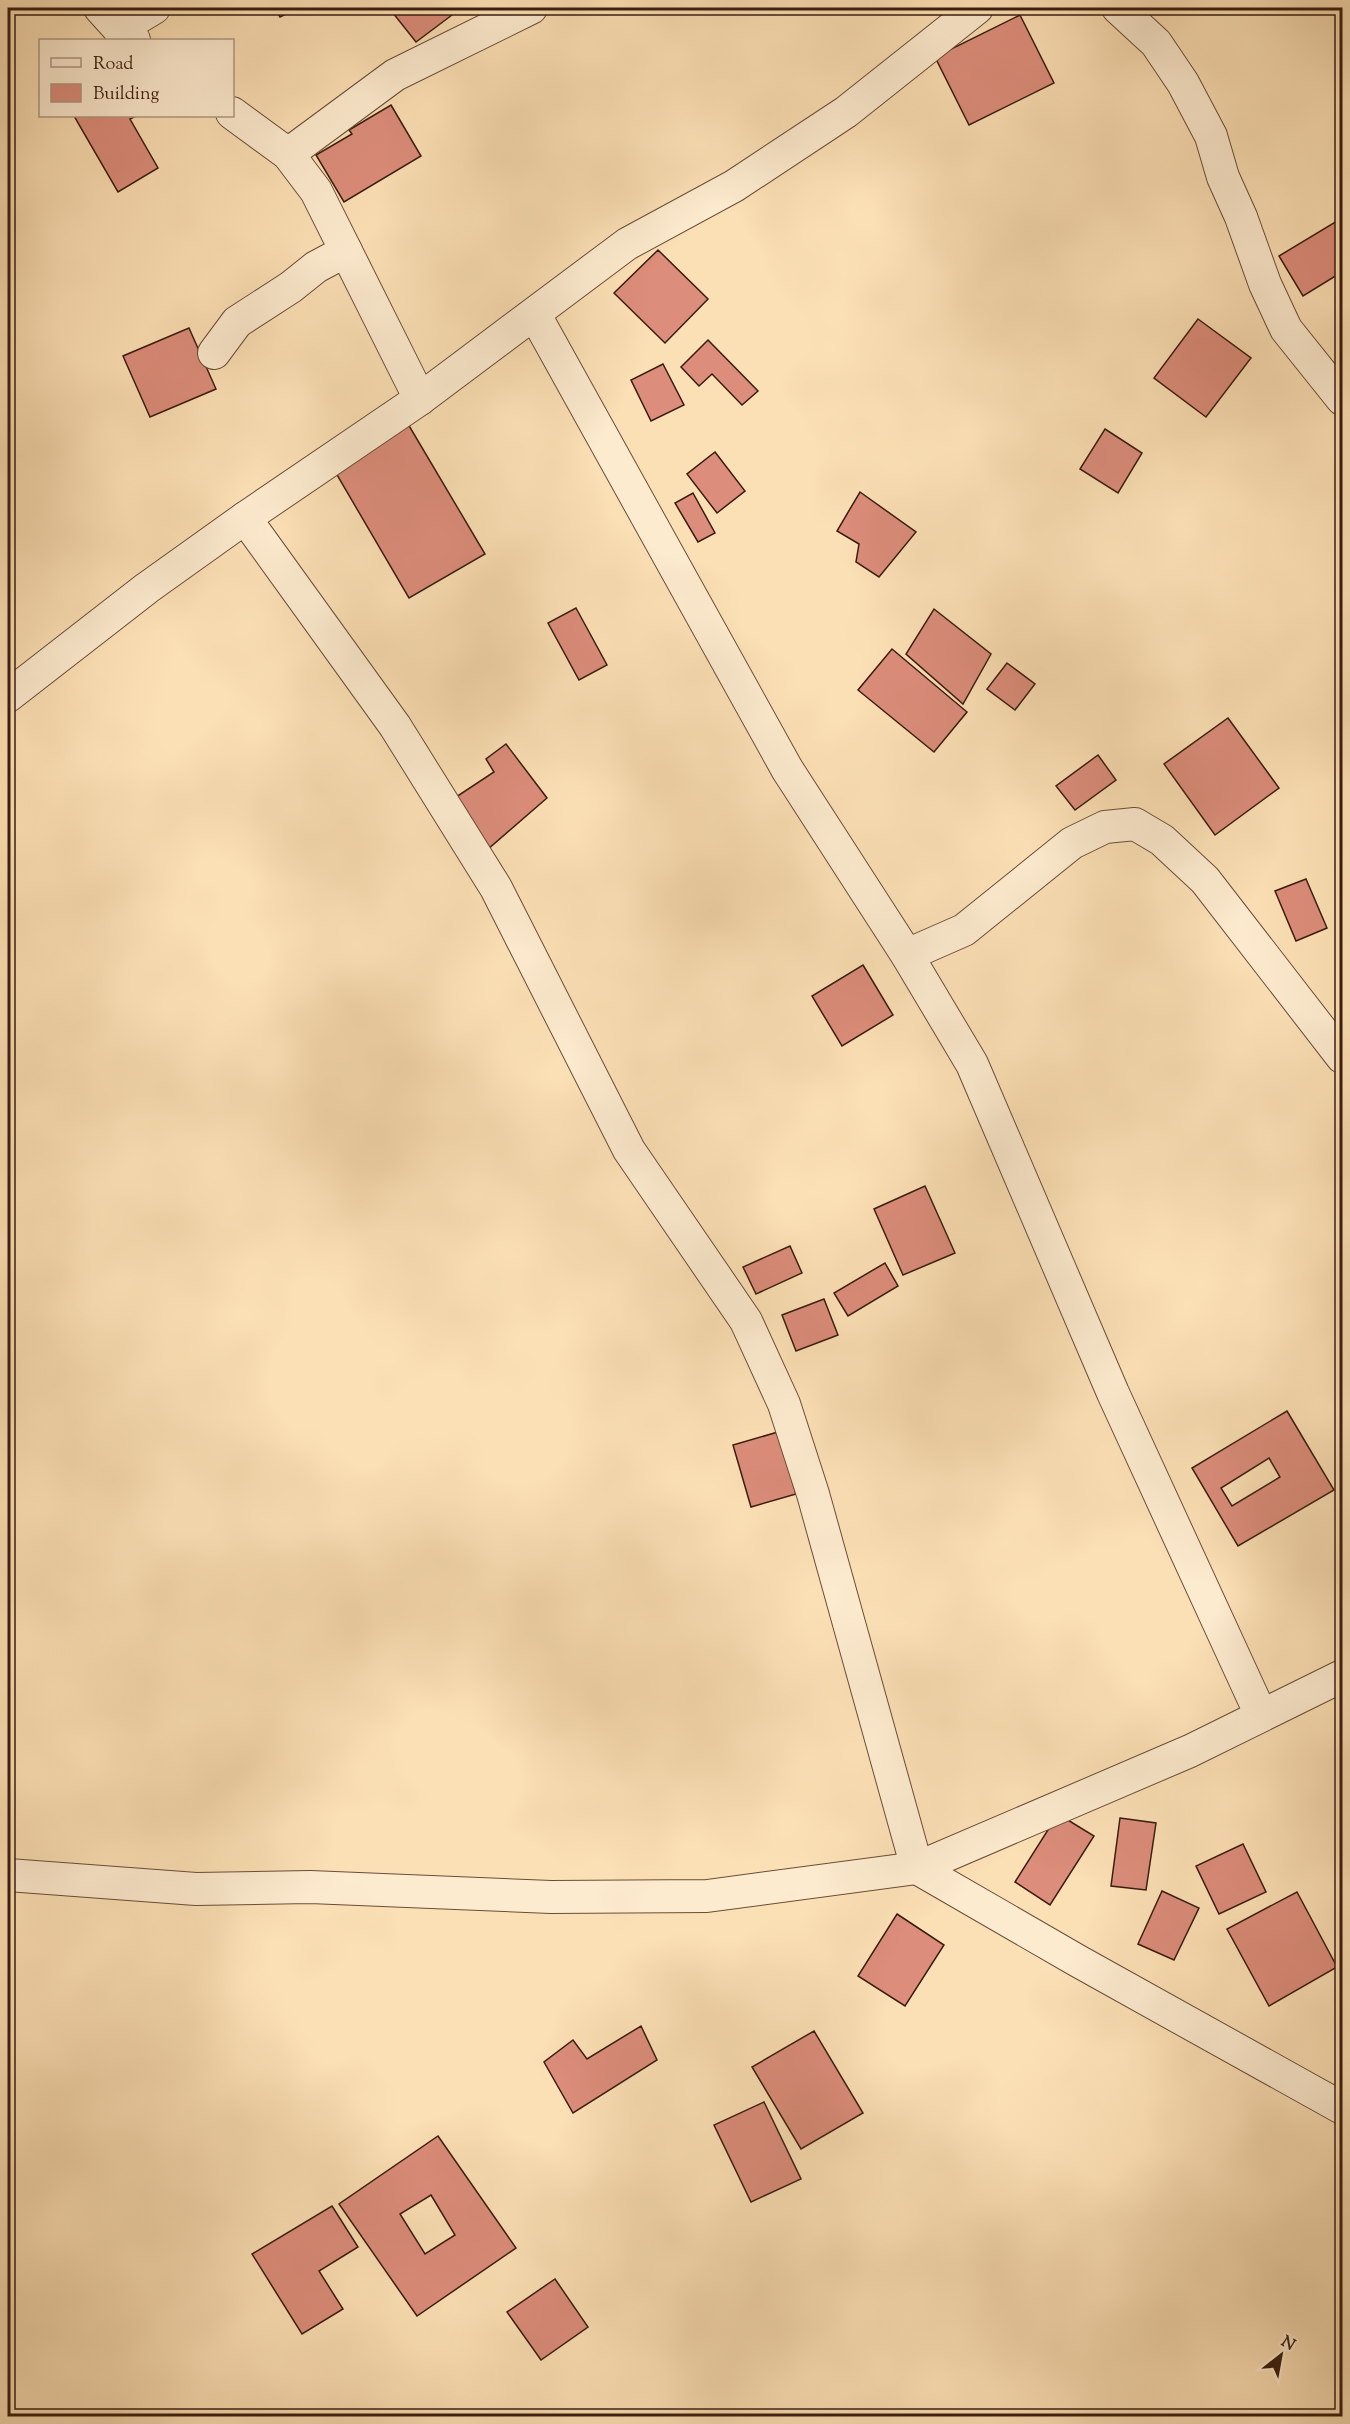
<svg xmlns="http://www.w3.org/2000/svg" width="1350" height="2424" font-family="'Sorts Mill Goudy',serif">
<rect width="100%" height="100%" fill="#fce0b5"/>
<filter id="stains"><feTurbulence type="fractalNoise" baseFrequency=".00333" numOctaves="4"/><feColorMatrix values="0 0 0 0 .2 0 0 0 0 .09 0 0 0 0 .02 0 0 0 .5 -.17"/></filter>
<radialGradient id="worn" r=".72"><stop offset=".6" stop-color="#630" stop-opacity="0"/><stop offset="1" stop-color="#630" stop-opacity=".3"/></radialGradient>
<!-- building -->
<g fill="#dc8d7b" stroke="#391c0f" stroke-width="1.5" fill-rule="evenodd">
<polygon points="275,8 298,8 280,17"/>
<polygon points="389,8 445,8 452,15 416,42"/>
<polygon points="1020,15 1054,83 969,125 935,57"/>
<polygon points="391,105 421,156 344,202 316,155 352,134 349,130"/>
<polygon points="74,116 136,116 130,119 158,168 118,192"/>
<polygon points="1337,221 1342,230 1342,272 1303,296 1279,256"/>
<polygon points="658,250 708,299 665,343 614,293"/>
<polygon points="1198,319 1251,358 1206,417 1154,378"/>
<polygon points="189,328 216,389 150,417 123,356"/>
<polygon points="708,340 758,391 742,405 712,374 699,386 681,367"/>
<polygon points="663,364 684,405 651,421 631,380"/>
<polygon points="408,424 485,554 409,598 333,468"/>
<polygon points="1105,429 1142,453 1118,493 1080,469"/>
<polygon points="715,452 745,491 717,513 687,474"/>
<polygon points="860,492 916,532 879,577 856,562 859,544 837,531"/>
<polygon points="693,493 715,533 698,542 675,503"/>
<polygon points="576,608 607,665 579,680 548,623"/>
<polygon points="934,609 991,654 963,704 906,654"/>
<polygon points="892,649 967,712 934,752 858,690"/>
<polygon points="1007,663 1035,684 1015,710 987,689"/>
<polygon points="1228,718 1279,788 1215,835 1164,764"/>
<polygon points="506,744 547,798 488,849 456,797 494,772 486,759"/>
<polygon points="1098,755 1116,780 1075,810 1056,786"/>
<polygon points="1306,879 1327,928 1296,941 1275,891"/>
<polygon points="863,965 893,1015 842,1046 812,996"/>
<polygon points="925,1186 955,1253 903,1275 874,1209"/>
<polygon points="790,1246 802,1273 756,1294 743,1267"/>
<polygon points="885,1263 898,1286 848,1316 834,1293"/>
<polygon points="824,1299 838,1335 796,1351 782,1315"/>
<path d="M1287 1411 1334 1490 1238 1546 1192 1468ZM1269 1458 1280 1477 1232 1506 1221 1488Z"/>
<polygon points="778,1432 796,1494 751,1507 733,1445"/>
<polygon points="1058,1814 1094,1836 1050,1905 1015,1882"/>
<polygon points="1120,1818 1156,1823 1146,1890 1111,1886"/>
<polygon points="1243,1844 1266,1892 1219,1914 1196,1866"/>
<polygon points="1162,1891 1199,1908 1174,1960 1138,1944"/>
<polygon points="1297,1892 1337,1967 1269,2006 1227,1929"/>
<polygon points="897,1914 944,1945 905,2006 858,1976"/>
<polygon points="641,2026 657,2060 573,2113 544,2062 573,2040 587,2059"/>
<polygon points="814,2031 863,2113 801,2149 752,2067"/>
<polygon points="764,2102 801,2179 751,2202 714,2125"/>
<path d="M438 2136 516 2248 417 2316 339 2204ZM431 2195 455 2235 425 2254 400 2214Z"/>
<polygon points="332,2206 358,2247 319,2271 343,2309 302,2334 252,2254"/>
<polygon points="555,2279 588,2327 541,2360 507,2312"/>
</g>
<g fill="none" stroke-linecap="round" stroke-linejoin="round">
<defs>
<g id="street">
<polyline points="100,8 119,29 134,40"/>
<polyline points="1118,8 1156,43 1183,83 1211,136 1223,177 1241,217 1265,284 1286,329 1342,399"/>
<polyline points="119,29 154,8"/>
<polyline points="232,113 288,154 316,191 420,399"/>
<polyline points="288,154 395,75 531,8"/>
<polyline points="535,315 787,769 907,955 972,1064 1113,1393 1261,1715"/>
<polyline points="214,353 237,322 291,287 316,267 346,251"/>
<polyline points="245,518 395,726 496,888 629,1150 746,1321 784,1404 813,1494 917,1868 1078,1961 1342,2108"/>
<polyline points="8,696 147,588 245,518 420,399 627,244 734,186 846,112 977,8"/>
<polyline points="907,955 964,930 1072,843 1105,827 1135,824 1162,840 1205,880 1342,1057"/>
<polyline points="8,1875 196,1889 310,1887 551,1897 707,1896 917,1868 1190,1751 1342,1676"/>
</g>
</defs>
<!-- street casing -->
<use href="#street" stroke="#6a4d38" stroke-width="34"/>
<!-- street -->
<use href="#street" stroke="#fdebcf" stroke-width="32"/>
</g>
<!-- margin -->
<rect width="1350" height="2424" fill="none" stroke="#fce0b5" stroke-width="30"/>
<rect x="9" y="9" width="1332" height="2406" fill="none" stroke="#391c0f" stroke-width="3"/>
<rect x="15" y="15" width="1320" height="2394" fill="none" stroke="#391c0f" stroke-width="1.5"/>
<!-- legend -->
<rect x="39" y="39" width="195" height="78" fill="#fdebcf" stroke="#af9882" stroke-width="1.5"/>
<rect x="51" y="58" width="30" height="9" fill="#fdebcf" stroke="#af9882" stroke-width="1.5"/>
<text x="93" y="69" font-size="18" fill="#391c0f">Road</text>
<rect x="51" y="84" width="30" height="18" fill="#dc8d7b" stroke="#af9882" stroke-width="1.5"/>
<text x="93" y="99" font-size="18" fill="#391c0f">Building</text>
<!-- north arrow -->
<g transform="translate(1281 2355) rotate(31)" stroke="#fdebcf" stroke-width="4.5" paint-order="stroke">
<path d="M0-4.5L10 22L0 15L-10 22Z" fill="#391c0f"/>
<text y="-9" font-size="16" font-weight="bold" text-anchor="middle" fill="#391c0f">N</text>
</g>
<rect width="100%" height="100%" filter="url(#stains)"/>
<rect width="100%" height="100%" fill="url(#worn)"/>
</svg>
